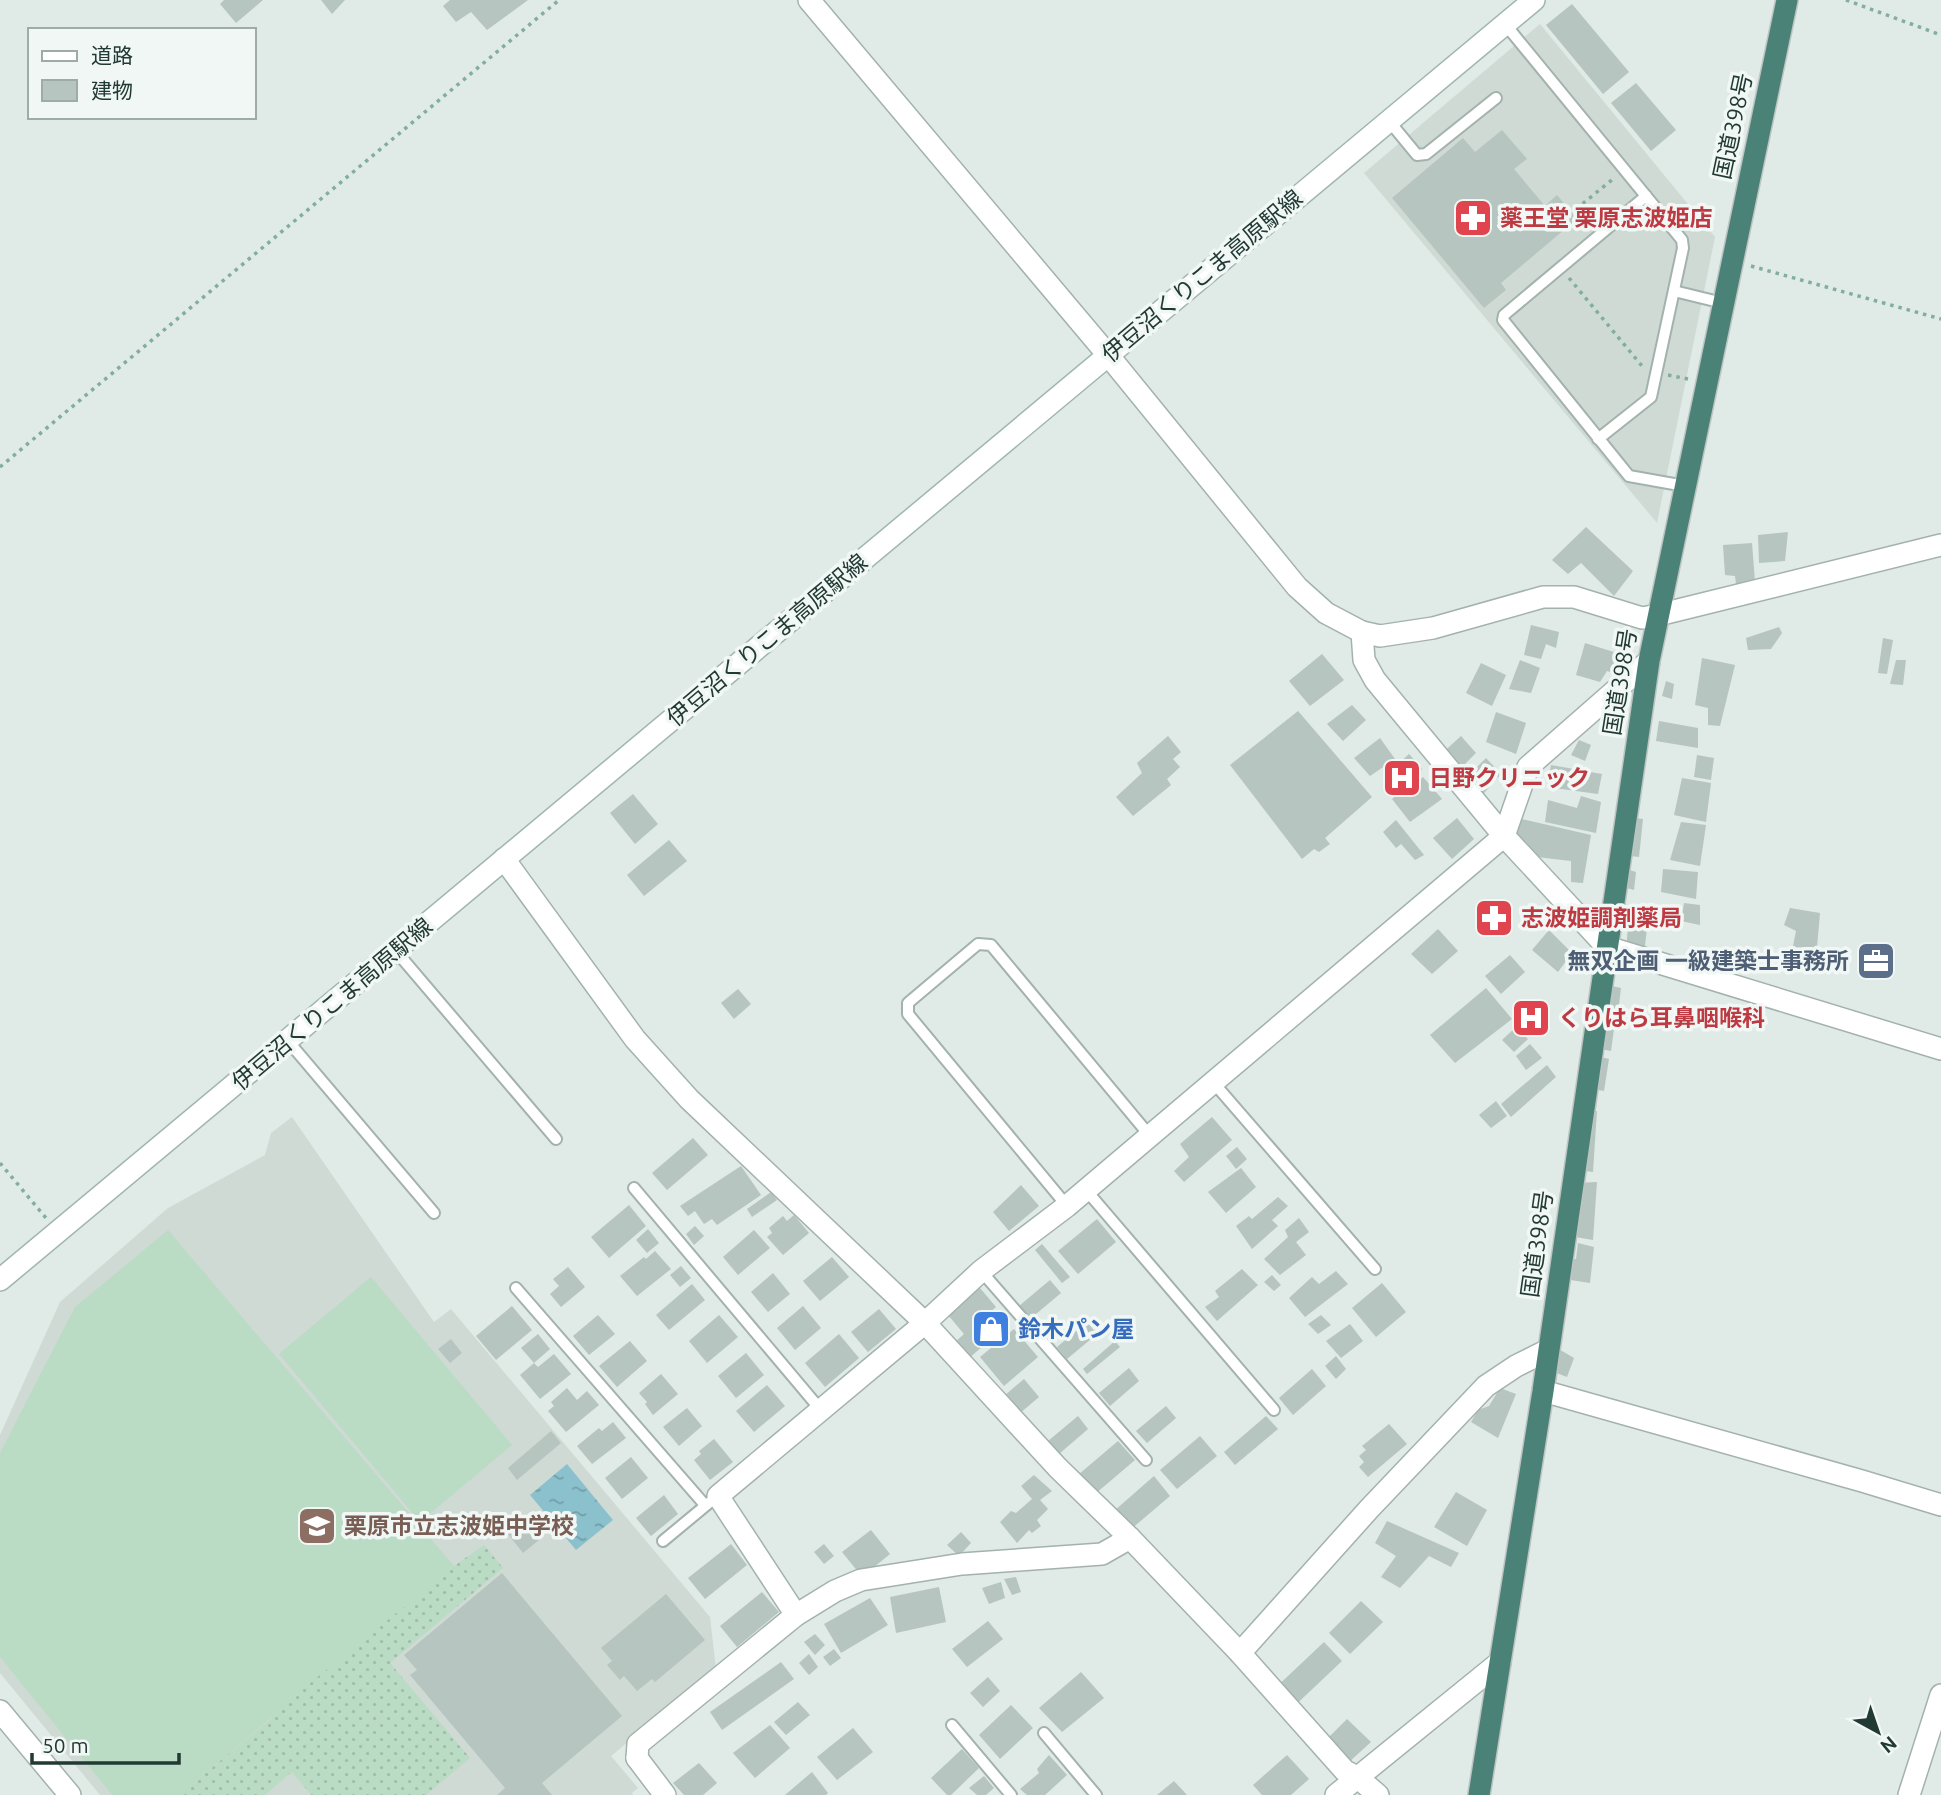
<svg xmlns="http://www.w3.org/2000/svg" width="1941" height="1795" font-family="Ubuntu,'Noto Sans JP',sans-serif">
<defs>
<pattern id="grass-dots" width="8" height="8" patternUnits="userSpaceOnUse" patternTransform="scale(1.75)"><rect width="8" height="8" fill="#badbc4"/><path d="M2 2h.1M6 6h.1" fill="none" stroke="#a0bda9" stroke-width="1.8" stroke-linecap="round"/></pattern>
<pattern id="water-ripples" width="26" height="14" patternUnits="userSpaceOnUse" patternTransform="scale(1.75)"><rect width="26" height="14" fill="#8bc1cd"/><path d="M2 4q2-2 4 0t4 0M15 11q2-2 4 0t4 0" fill="none" stroke="#719ea7"/></pattern>
</defs>
<rect width="100%" height="100%" fill="#e0eae6"/>
<!-- built -->
<g fill="#cfdad5">
<polygon points="1540,24 1715,237 1657,523 1364,173"/>
<polygon points="292,1117 434,1322 451,1309 710,1617 716,1669 611,1756 638,1788 632,1793 633,1795 100,1795 0,1673 0,1435 60,1302 168,1208 265,1155 271,1133"/>
</g>
<!-- grass -->
<polygon fill="url(#grass-dots)" points="484,1545 503,1568 390,1663 470,1758 426,1795 311,1795 292,1772 265,1795 179,1795 272,1718 270,1715 454,1566"/>
<!-- garden -->
<g fill="#badbc4">
<polygon points="168,1230 454,1566 271,1715 272,1717 179,1795 112,1795 0,1657 0,1453 75,1307"/>
<polygon points="371,1277 512,1445 420,1522 279,1354"/>
</g>
<!-- water -->
<polygon fill="url(#water-ripples)" points="567,1464 613,1520 576,1550 530,1495"/>
<!-- building -->
<g fill="#b6c5bf">
<polygon points="224,0 263,0 236,23 220,4"/>
<polygon points="321,0 345,0 332,14"/>
<polygon points="450,0 528,0 487,30 471,12 456,22 443,6"/>
<polygon points="1572,4 1629,72 1603,94 1546,25"/>
<polygon points="1636,83 1676,130 1651,151 1611,103"/>
<polygon points="1502,130 1527,159 1514,169 1545,206 1557,195 1577,219 1501,283 1506,290 1484,308 1392,198 1463,138 1475,152"/>
<polygon points="1586,527 1633,571 1614,596 1581,563 1568,574 1552,560"/>
<polygon points="1788,532 1785,561 1759,563 1758,535"/>
<polygon points="1752,543 1755,582 1736,584 1735,576 1725,575 1723,545"/>
<polygon points="1531,625 1559,632 1556,648 1546,644 1541,659 1524,655"/>
<polygon points="1779,627 1782,633 1771,649 1748,650 1746,638"/>
<polygon points="1883,638 1893,640 1887,674 1878,673"/>
<polygon points="1585,643 1617,653 1616,674 1607,671 1600,682 1576,675"/>
<polygon points="1322,654 1344,680 1310,706 1289,681"/>
<polygon points="1702,658 1735,665 1720,726 1708,725 1708,708 1695,705"/>
<polygon points="1520,660 1540,668 1531,693 1509,689"/>
<polygon points="1896,660 1906,660 1903,685 1890,684"/>
<polygon points="1481,663 1506,675 1492,706 1466,693"/>
<polygon points="1666,681 1674,684 1672,699 1662,696"/>
<polygon points="1352,705 1366,720 1343,741 1327,724"/>
<polygon points="1298,711 1372,797 1325,838 1330,844 1319,852 1314,849 1302,859 1230,765"/>
<polygon points="1496,712 1526,723 1516,754 1486,742"/>
<polygon points="1659,721 1698,728 1698,748 1656,741"/>
<polygon points="1168,736 1181,752 1173,759 1180,767 1167,779 1171,785 1133,816 1116,797 1142,773 1137,763"/>
<polygon points="1461,736 1476,753 1454,775 1438,757"/>
<polygon points="1380,738 1395,759 1370,776 1354,758"/>
<polygon points="1579,740 1591,745 1585,761 1571,755"/>
<polygon points="1409,754 1422,769 1410,780 1397,765"/>
<polygon points="1697,755 1714,758 1711,780 1694,777"/>
<polygon points="1486,758 1501,774 1478,800 1461,783"/>
<polygon points="1551,765 1602,774 1598,794 1547,787"/>
<polygon points="1423,777 1442,799 1410,822 1392,799 1412,782 1416,784"/>
<polygon points="1682,778 1711,783 1706,822 1674,815"/>
<polygon points="633,794 658,824 635,844 610,813"/>
<polygon points="1581,796 1601,802 1596,833 1545,822 1548,800 1577,808"/>
<polygon points="1628,817 1643,819 1639,857 1622,855"/>
<polygon points="1457,818 1474,839 1452,859 1433,838"/>
<polygon points="1517,818 1591,835 1583,883 1571,882 1571,861 1512,854"/>
<polygon points="1396,820 1424,855 1415,860 1401,844 1396,848 1383,832"/>
<polygon points="1681,822 1706,825 1700,866 1670,860"/>
<polygon points="669,840 687,861 644,896 627,875"/>
<polygon points="1623,868 1636,872 1634,890 1619,886"/>
<polygon points="1663,869 1698,872 1696,899 1661,892"/>
<polygon points="1684,903 1700,905 1700,925 1681,921"/>
<polygon points="1790,908 1820,913 1815,970 1789,966 1796,931 1784,925"/>
<polygon points="1615,910 1648,919 1644,955 1626,950 1628,927 1611,924"/>
<polygon points="1438,929 1458,951 1432,974 1411,954"/>
<polygon points="1549,930 1572,953 1558,972 1532,950"/>
<polygon points="1510,955 1525,972 1501,994 1485,976"/>
<polygon points="1603,984 1621,988 1617,1022 1598,1020"/>
<polygon points="1486,988 1512,1019 1455,1063 1430,1035"/>
<polygon points="738,989 751,1004 734,1019 721,1003"/>
<polygon points="1598,1025 1614,1029 1611,1051 1595,1048"/>
<polygon points="1516,1027 1528,1039 1514,1052 1502,1040"/>
<polygon points="1530,1044 1542,1058 1526,1070 1516,1056"/>
<polygon points="1593,1055 1609,1059 1604,1091 1587,1088"/>
<polygon points="1547,1065 1556,1077 1511,1117 1501,1104"/>
<polygon points="1496,1101 1507,1116 1491,1128 1479,1115"/>
<polygon points="1584,1111 1597,1111 1593,1172 1577,1170"/>
<polygon points="1212,1117 1232,1140 1184,1182 1174,1171 1189,1157 1180,1144"/>
<polygon points="693,1138 708,1155 667,1190 652,1173"/>
<polygon points="1237,1147 1247,1159 1236,1169 1226,1156"/>
<polygon points="741,1166 761,1195 717,1225 712,1219 704,1224 695,1211 688,1216 680,1206"/>
<polygon points="1241,1168 1256,1187 1226,1213 1208,1192"/>
<polygon points="1597,1182 1593,1240 1575,1237 1576,1183"/>
<polygon points="1021,1185 1039,1206 1009,1231 993,1212"/>
<polygon points="771,1192 777,1200 752,1217 747,1209"/>
<polygon points="1278,1197 1288,1206 1272,1220 1278,1226 1252,1249 1236,1226 1249,1216 1252,1219"/>
<polygon points="629,1205 646,1226 609,1258 591,1237"/>
<polygon points="794,1215 809,1233 783,1255 767,1237 772,1233 769,1228 783,1216 787,1221"/>
<polygon points="1299,1218 1309,1232 1296,1242 1306,1255 1280,1275 1264,1259 1288,1237 1285,1230"/>
<polygon points="1097,1219 1116,1242 1078,1274 1058,1251"/>
<polygon points="695,1226 704,1236 694,1245 686,1234"/>
<polygon points="648,1229 659,1243 647,1253 636,1240"/>
<polygon points="754,1230 770,1248 738,1275 723,1257"/>
<polygon points="1578,1243 1594,1247 1590,1283 1564,1279 1566,1260 1576,1259"/>
<polygon points="1042,1244 1070,1277 1062,1283 1035,1250"/>
<polygon points="655,1251 671,1269 637,1296 620,1276 644,1257 646,1259"/>
<polygon points="832,1257 849,1277 820,1301 803,1281"/>
<polygon points="681,1266 691,1278 680,1287 670,1275"/>
<polygon points="568,1267 585,1287 561,1307 550,1294 559,1286 553,1279"/>
<polygon points="1242,1269 1258,1285 1217,1321 1205,1307 1219,1297 1215,1291"/>
<polygon points="1336,1271 1348,1284 1305,1317 1289,1298 1312,1277 1319,1284"/>
<polygon points="773,1273 790,1294 768,1312 751,1292"/>
<polygon points="1272,1275 1281,1285 1274,1291 1264,1282"/>
<polygon points="1050,1280 1061,1293 1030,1319 1019,1306"/>
<polygon points="1382,1283 1406,1312 1376,1337 1352,1308"/>
<polygon points="692,1284 705,1300 669,1330 656,1315"/>
<polygon points="980,1288 996,1307 976,1324 990,1340 968,1359 954,1343 964,1334 948,1315"/>
<polygon points="512,1306 532,1330 496,1360 476,1336"/>
<polygon points="803,1306 821,1328 795,1350 777,1328"/>
<polygon points="879,1309 896,1329 868,1352 851,1332"/>
<polygon points="598,1315 615,1334 589,1355 573,1336"/>
<polygon points="719,1315 738,1337 707,1363 689,1341"/>
<polygon points="1321,1315 1331,1325 1318,1334 1308,1324"/>
<polygon points="1087,1322 1097,1334 1067,1359 1057,1347"/>
<polygon points="1350,1324 1363,1341 1341,1358 1326,1341"/>
<polygon points="1014,1329 1038,1357 1004,1386 980,1357"/>
<polygon points="538,1334 550,1349 534,1363 521,1348"/>
<polygon points="839,1334 859,1358 825,1387 805,1363"/>
<polygon points="451,1339 462,1353 450,1363 438,1349"/>
<polygon points="630,1341 647,1361 617,1387 599,1366"/>
<polygon points="1115,1341 1120,1347 1087,1374 1083,1369"/>
<polygon points="1557,1348 1574,1358 1567,1377 1551,1371"/>
<polygon points="746,1353 764,1375 736,1398 718,1376"/>
<polygon points="554,1354 571,1374 540,1399 520,1375 534,1363 538,1367"/>
<polygon points="1336,1356 1346,1369 1336,1379 1325,1366"/>
<polygon points="1129,1368 1139,1381 1110,1406 1099,1393"/>
<polygon points="1312,1369 1326,1386 1293,1415 1279,1398"/>
<polygon points="661,1374 678,1394 653,1415 645,1404 647,1402 639,1393"/>
<polygon points="1024,1379 1039,1397 1019,1414 1004,1396"/>
<polygon points="767,1385 785,1406 754,1432 736,1411"/>
<polygon points="567,1388 577,1400 587,1391 599,1405 566,1432 548,1411 554,1406 551,1402"/>
<polygon points="1500,1388 1516,1394 1498,1438 1471,1422 1478,1410 1489,1406"/>
<polygon points="1166,1406 1176,1418 1147,1443 1136,1431"/>
<polygon points="687,1408 702,1426 679,1446 663,1427"/>
<polygon points="1078,1416 1088,1429 1059,1454 1048,1441"/>
<polygon points="1266,1416 1278,1429 1235,1465 1224,1452"/>
<polygon points="613,1422 626,1438 592,1464 577,1446 599,1428 602,1431"/>
<polygon points="1389,1424 1407,1444 1368,1477 1359,1467 1364,1462 1359,1456 1366,1450 1362,1446"/>
<polygon points="551,1431 561,1443 517,1480 508,1468"/>
<polygon points="1200,1436 1217,1456 1177,1489 1160,1470"/>
<polygon points="714,1439 733,1462 710,1480 694,1460 701,1454 699,1451"/>
<polygon points="1118,1441 1135,1460 1095,1494 1078,1475"/>
<polygon points="631,1457 648,1478 622,1499 605,1478"/>
<polygon points="1034,1475 1052,1491 1040,1500 1048,1509 1037,1520 1041,1526 1032,1533 1029,1530 1017,1543 1000,1522 1011,1511 1016,1513 1032,1499 1021,1486"/>
<polygon points="1154,1476 1170,1496 1130,1530 1114,1511"/>
<polygon points="1456,1492 1487,1510 1467,1546 1434,1527"/>
<polygon points="664,1495 678,1514 651,1536 636,1518"/>
<polygon points="523,1521 539,1540 523,1553 508,1534"/>
<polygon points="1387,1521 1459,1553 1451,1567 1429,1556 1400,1588 1381,1577 1396,1556 1375,1543"/>
<polygon points="871,1530 890,1554 868,1572 865,1568 859,1573 842,1552"/>
<polygon points="961,1532 971,1543 959,1556 947,1545"/>
<polygon points="731,1544 747,1565 705,1599 688,1578"/>
<polygon points="824,1544 834,1556 824,1564 814,1552"/>
<polygon points="502,1573 622,1716 542,1783 552,1795 497,1795 505,1788 410,1675 417,1670 404,1655"/>
<polygon points="1016,1577 1021,1592 1012,1595 1004,1579"/>
<polygon points="1001,1582 1005,1598 989,1604 982,1588"/>
<polygon points="939,1587 946,1622 896,1633 890,1597"/>
<polygon points="762,1592 779,1612 737,1647 720,1626"/>
<polygon points="666,1594 705,1640 655,1682 652,1679 637,1691 624,1676 620,1680 607,1665 612,1661 601,1648"/>
<polygon points="870,1598 888,1625 841,1653 824,1624"/>
<polygon points="1361,1601 1383,1622 1350,1654 1329,1633"/>
<polygon points="988,1621 1003,1639 967,1667 952,1649"/>
<polygon points="815,1634 825,1645 815,1655 804,1642"/>
<polygon points="1324,1642 1342,1661 1287,1713 1269,1694"/>
<polygon points="834,1649 841,1658 830,1666 823,1657"/>
<polygon points="809,1654 818,1667 809,1675 799,1663"/>
<polygon points="781,1662 794,1679 722,1730 710,1712"/>
<polygon points="1081,1672 1104,1698 1062,1732 1039,1708"/>
<polygon points="988,1677 1000,1691 983,1707 970,1693"/>
<polygon points="798,1702 810,1715 786,1735 774,1722"/>
<polygon points="1011,1705 1033,1728 1000,1759 979,1735"/>
<polygon points="1347,1719 1371,1742 1338,1772 1316,1750"/>
<polygon points="770,1725 790,1748 755,1778 733,1753"/>
<polygon points="853,1728 873,1752 837,1780 817,1757"/>
<polygon points="962,1749 979,1768 951,1795 947,1795 931,1778"/>
<polygon points="1049,1755 1067,1775 1045,1795 1027,1795 1020,1789 1039,1773 1037,1769"/>
<polygon points="1287,1755 1309,1779 1291,1795 1262,1795 1253,1785"/>
<polygon points="699,1763 717,1783 703,1795 684,1795 673,1783"/>
<polygon points="812,1772 828,1793 826,1795 785,1795"/>
<polygon points="984,1776 994,1788 986,1795 977,1795 969,1788"/>
<polygon points="1174,1781 1187,1795 1157,1795"/>
</g>
<g fill="none" stroke-linecap="round" stroke-linejoin="round">
<defs>
<g id="service">
<polyline points="1505,24 1682,240 1683,248 1651,397 1598,439"/>
<polyline points="1389,121 1417,155 1426,154 1496,98"/>
<polyline points="1646,196 1504,315 1503,320 1629,476 1685,486"/>
<polyline points="1674,291 1723,303"/>
<polyline points="395,950 556,1139"/>
<polyline points="288,1041 434,1213"/>
<polyline points="1213,1082 1375,1269"/>
<polyline points="634,1188 820,1409"/>
<polyline points="1086,1190 1274,1410"/>
<polyline points="1067,1206 908,1014 908,1003 978,944 991,945 1150,1136"/>
<polyline points="981,1271 1146,1460"/>
<polyline points="516,1288 705,1505"/>
<polyline points="663,1541 710,1502"/>
<polyline points="952,1725 1011,1795"/>
<polyline points="1044,1733 1096,1795"/>
</g>
<g id="minor">
<polyline points="809,0 1108,355 1297,587 1326,613 1362,632 1380,636 1433,628 1543,597 1574,597 1642,618 1658,615"/>
<polyline points="1362,632 1364,660 1375,680 1504,836 1607,947 1941,1049"/>
<polyline points="504,859 635,1039 689,1099 925,1323 1058,1468 1130,1538 1240,1653 1345,1771 1357,1777 1378,1795"/>
<polyline points="1543,1391 1862,1481 1941,1505"/>
<polyline points="796,1615 718,1496 925,1323 981,1271 1067,1206 1504,836 1528,767 1649,661"/>
<polyline points="1240,1653 1369,1509 1486,1386 1516,1366 1548,1350"/>
<polyline points="637,1758 638,1744 796,1615 835,1591 861,1580 962,1564 1102,1554 1130,1538"/>
<polyline points="1336,1795 1500,1662"/>
<polyline points="1909,1795 1941,1695"/>
</g>
<g id="tertiary">
<polyline points="1658,615 1941,545"/>
<polyline points="0,1711 70,1795"/>
<polyline points="637,1758 665,1795"/>
</g>
<polyline id="secondary" points="0,1280 1534,0"/>
<polyline id="trunk" points="1479,1795 1543,1391 1649,661 1787,0"/>
</defs>
<!-- service casing -->
<use href="#service" stroke="#a3b2ad" stroke-width="14"/>
<!-- minor casing -->
<use href="#minor" stroke="#a3b2ad" stroke-width="24"/>
<!-- tertiary casing -->
<use href="#tertiary" stroke="#a3b2ad" stroke-width="24"/>
<!-- secondary casing -->
<use href="#secondary" stroke="#a0b6af" stroke-width="24"/>
<!-- trunk casing -->
<use href="#trunk" stroke="#bdc4c2" stroke-width="24"/>
<!-- path -->
<g stroke="#82ada1" stroke-width="3.5" stroke-dasharray="3.5 5" stroke-linecap="butt">
<polyline points="1846,0 1941,35"/>
<polyline points="1576,209 1613,179"/>
<polyline points="1751,266 1941,319"/>
<polyline points="1569,278 1642,366"/>
<polyline points="1668,375 1688,379"/>
<polyline points="0,467 559,0"/>
<polyline points="0,1163 46,1218"/>
</g>
<!-- service -->
<use href="#service" stroke="#fff" stroke-width="10"/>
<!-- minor -->
<use href="#minor" stroke="#fff" stroke-width="21"/>
<!-- tertiary -->
<use href="#tertiary" stroke="#fff" stroke-width="21"/>
<!-- secondary -->
<use href="#secondary" stroke="#fff" stroke-width="21"/>
<!-- trunk -->
<use href="#trunk" stroke="#4b8277" stroke-width="21"/>
</g>
<!-- icons -->
<defs>
<symbol id="pharmacy-square" viewBox="-11 -11 22 22"><rect x="-9" y="-9" width="18" height="18" rx="4" fill="#e0444e" stroke="#f1f7f4"/><path d="M-2-6h4v4h4v4h-4v4h-4v-4h-4v-4h4Z" fill="#fff"/></symbol>
<symbol id="hospital-square" viewBox="-11 -11 22 22"><rect x="-9" y="-9" width="18" height="18" rx="4" fill="#e0444e" stroke="#f1f7f4"/><path d="M-5-5h3v3.5h4V-5h3V5h-3V1.5h-4V5h-3Z" fill="#fff"/></symbol>
<symbol id="office-square" viewBox="-11 -11 22 22"><rect x="-9" y="-9" width="18" height="18" rx="4" fill="#5c6f8a" stroke="#f1f7f4"/><path d="M-6-3h4V-5.5h4V-3h4V5H-6ZM-1-4.5V-3h2v-1.5ZM-6 0V1H6V0Z" fill="#fff"/></symbol>
<symbol id="shop-square" viewBox="-11 -11 22 22"><rect x="-9" y="-9" width="18" height="18" rx="4" fill="#3f7fe0" stroke="#f1f7f4"/><path d="M-5-2.5h2.3a2.7 3.5 0 0 1 5.4 0H5L5.5 6h-11ZM-1.5-2.5h3a1.5 2.3 0 0 0-3 0Z" fill="#fff"/></symbol>
<symbol id="school-square" viewBox="-11 -11 22 22"><rect x="-9" y="-9" width="18" height="18" rx="4" fill="#8d6e63" stroke="#f1f7f4"/><path d="M0-5L7-2L0 1L-7-2ZM-4 1L0 2.5L4 1V4Q0 6-4 4Z" fill="#fff"/></symbol>
</defs>
<g fill-rule="evenodd">
<use href="#pharmacy-square" x="1451" y="196" width="44" height="44"/>
<use href="#hospital-square" x="1380" y="756" width="44" height="44"/>
<use href="#pharmacy-square" x="1472" y="896" width="44" height="44"/>
<use href="#office-square" x="1854" y="939" width="44" height="44"/>
<use href="#hospital-square" x="1509" y="996" width="44" height="44"/>
<use href="#shop-square" x="969" y="1307" width="44" height="44"/>
<use href="#school-square" x="295" y="1504" width="44" height="44"/>
</g>
<g text-anchor="middle" stroke-width="7" stroke-linejoin="round" paint-order="stroke">
<!-- street labels -->
<g font-size="23" fill="#223a34" stroke="#f1f7f4">
<text transform="translate(1733 126) rotate(-78)" y="8">国道398号</text>
<text transform="translate(1202 276) rotate(-40)" y="8">伊豆沼くりこま高原駅線</text>
<text transform="translate(767 640) rotate(-40)" y="8">伊豆沼くりこま高原駅線</text>
<text transform="translate(1620 682) rotate(-81)" y="8">国道398号</text>
<text transform="translate(332 1004) rotate(-40)" y="8">伊豆沼くりこま高原駅線</text>
<text transform="translate(1537 1244) rotate(-82)" y="8">国道398号</text>
</g>
<!-- health labels -->
<g font-size="23" font-weight="bold" fill="#be3a42" stroke="#f1f7f4" text-anchor="start">
<text x="1500" y="226">薬王堂 栗原志波姫店</text>
<text x="1429" y="786">日野クリニック</text>
<text x="1521" y="926">志波姫調剤薬局</text>
<text x="1558" y="1026">くりはら耳鼻咽喉科</text>
</g>
<!-- service labels -->
<g font-size="23" font-weight="bold" fill="#4e5e75" stroke="#f1f7f4" text-anchor="end">
<text x="1849" y="969">無双企画 一級建築士事務所</text>
</g>
<!-- shop labels -->
<g font-size="23" font-weight="bold" fill="#366cbe" stroke="#f1f7f4" text-anchor="start">
<text x="1018" y="1337">鈴木パン屋</text>
</g>
<!-- education labels -->
<g font-size="23" font-weight="bold" fill="#785e54" stroke="#f1f7f4" text-anchor="start">
<text x="344" y="1534">栗原市立志波姫中学校</text>
</g>
</g>
<!-- legend -->
<rect x="28" y="28" width="228" height="91" fill="#f1f7f4" stroke="#9eaba7" stroke-width="2"/>
<rect x="42" y="51" width="35" height="10" fill="#ffffff" stroke="#9eaba7" stroke-width="2"/>
<text x="91" y="63" font-size="21" fill="#223a34">道路</text>
<rect x="42" y="80" width="35" height="21" fill="#b6c5bf" stroke="#9eaba7" stroke-width="2"/>
<text x="91" y="98" font-size="21" fill="#223a34">建物</text>
<!-- north arrow -->
<g transform="translate(1878 1732) rotate(140)" stroke="#f1f7f4" stroke-width="5" paint-order="stroke">
<path d="M0-5L12 26L0 18L-12 26Z" fill="#223a34"/>
<text y="-10" font-size="19" font-weight="bold" text-anchor="middle" fill="#223a34">N</text>
</g>
<!-- scale -->
<path d="M32 1753v10h147v-10" fill="none" stroke="#223a34" stroke-width="3.5"/>
<text x="42" y="1753" font-size="21" fill="#223a34" stroke="#f1f7f4" stroke-width="5" paint-order="stroke">50 m</text>
</svg>
